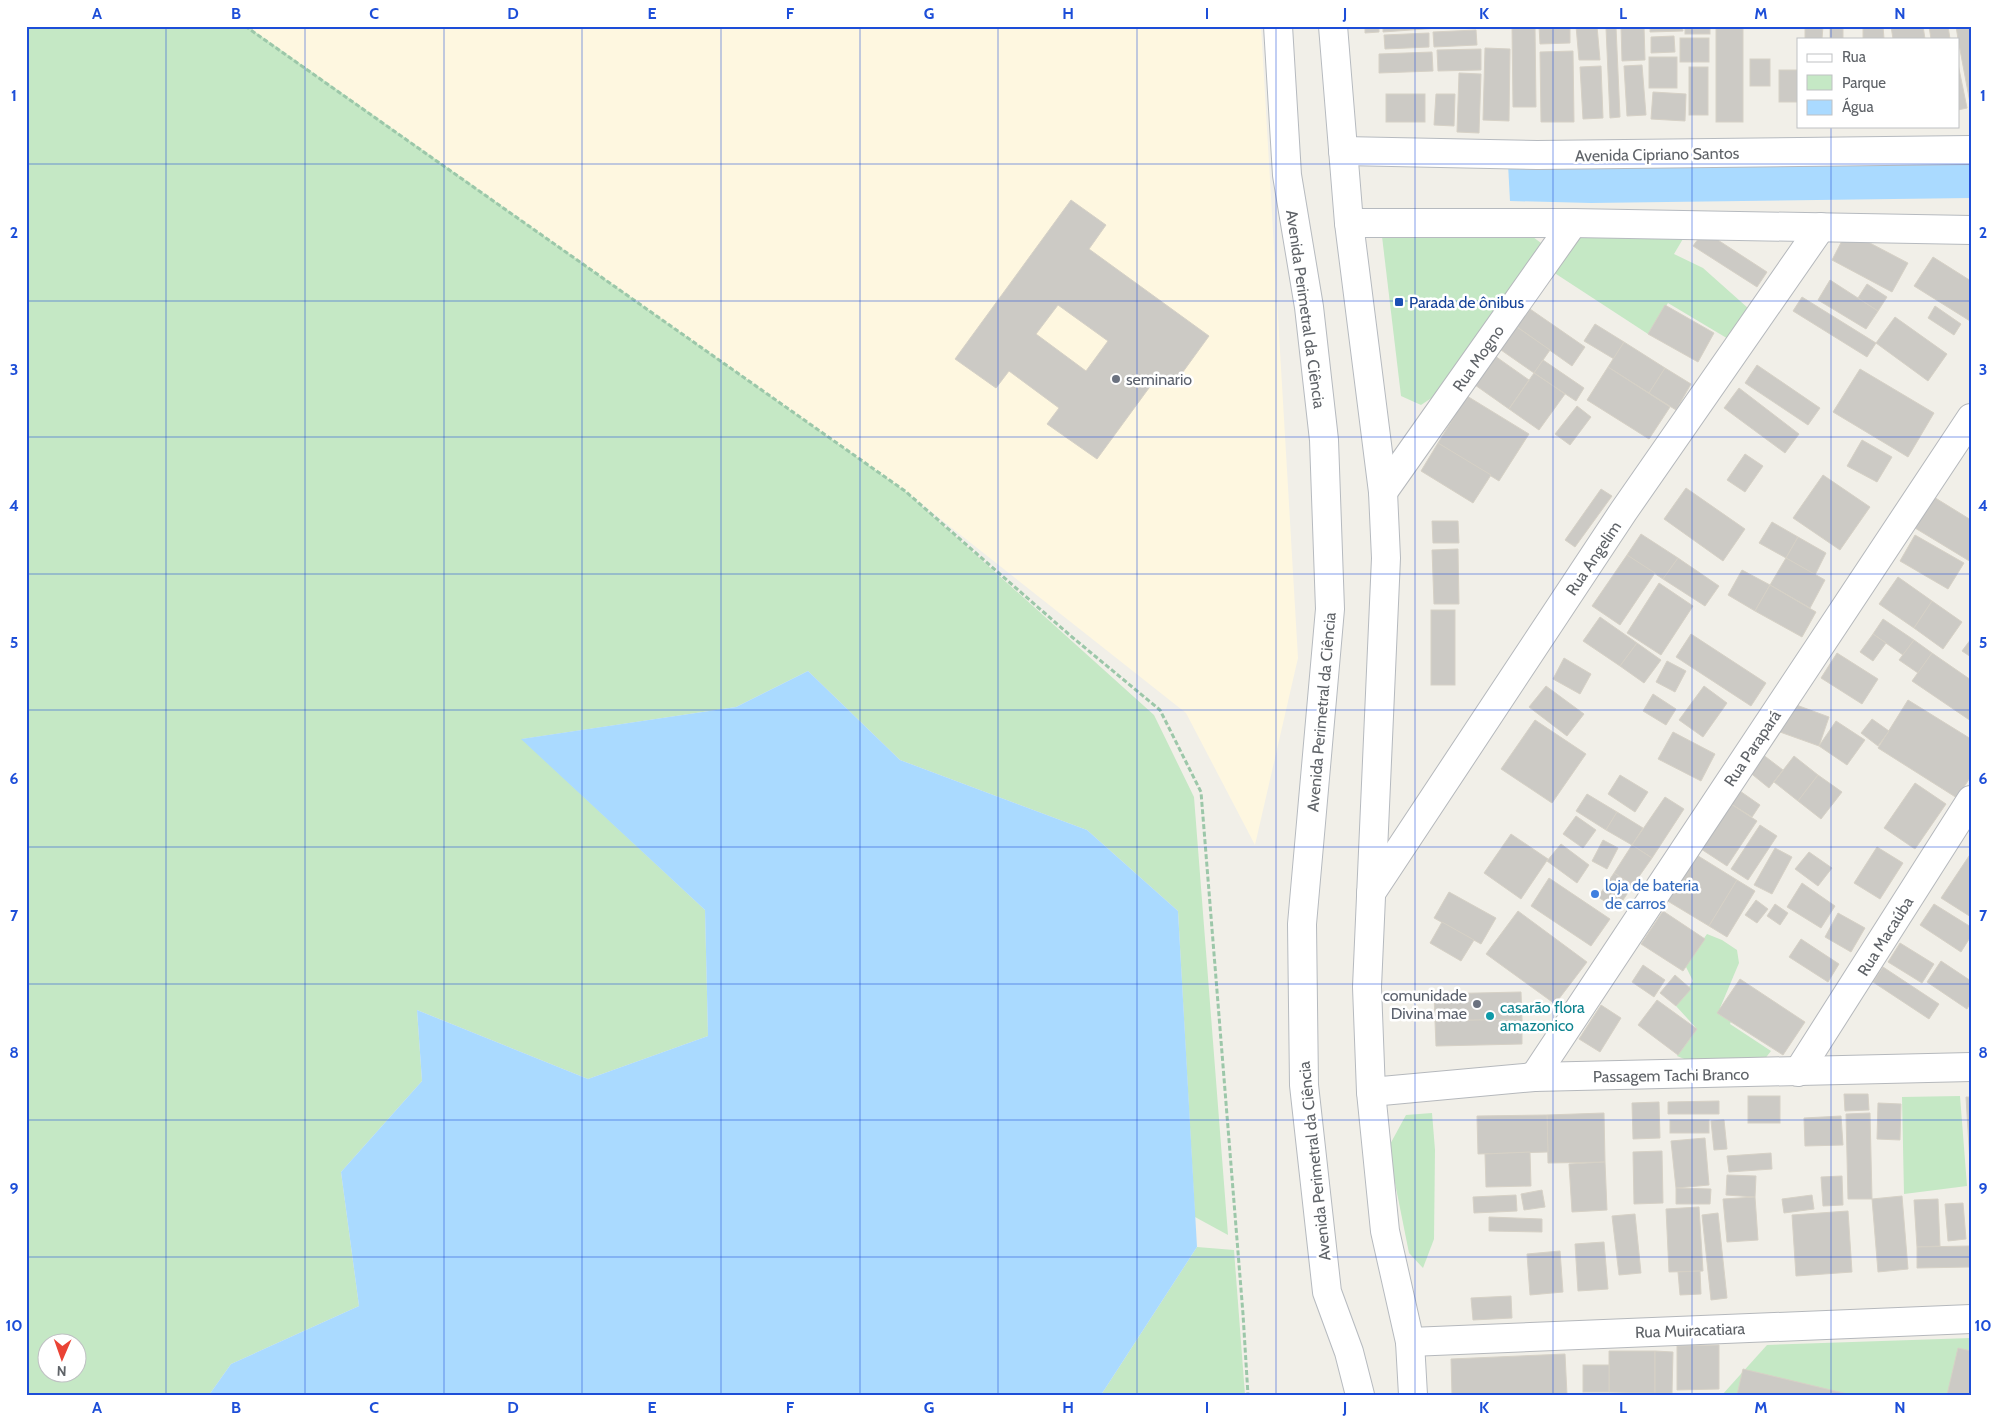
<svg xmlns="http://www.w3.org/2000/svg" width="1997" height="1421" font-family="Cabin,sans-serif">
<rect width="100%" height="100%" fill="#f1efe8"/>
<!-- commercial -->
<polygon fill="#fef7e0" points="245,26 1261,26 1298,658 1255,845 1186,713 905,491"/>
<!-- green -->
<g fill="#c5e8c5" fill-rule="evenodd">
<path d="M26 26H247L905 491 1154 715 1194 797 1228 1235 1195 1217 1178 911 1087 830 900 760 808 671 736 707 522 739 705 910 708 1036 588 1079 417 1010 422 1081 341 1172 359 1306 231 1364 209 1395H26ZM48 1344H78V1374H48Z"/>
<polygon points="1381,228 1522,229 1548,248 1451,385 1421,405 1401,396"/>
<polygon points="1579,229 1687,232 1674,254 1703,268 1749,309 1730,340 1668,303 1648,334 1553,272"/>
<polygon points="1707,934 1722,940 1737,950 1739,963 1720,1008 1735,1013 1730,1024 1771,1051 1760,1065 1704,1067 1677,1056 1697,1029 1676,1006 1693,981 1685,965"/>
<polygon points="1960,1096 1967,1186 1904,1194 1902,1097"/>
<polygon points="1432,1113 1435,1150 1434,1239 1423,1268 1409,1253 1388,1148 1406,1115"/>
<polygon points="1197,1247 1234,1250 1245,1395 1101,1395"/>
<polygon points="1971,1338 1971,1395 1722,1395 1767,1345"/>
</g>
<!-- water -->
<g fill="#aadaff">
<polygon points="1971,163 1971,198 1591,203 1510,201 1508,164"/>
<polygon points="808,671 900,760 1087,830 1178,911 1197,1247 1101,1395 209,1395 231,1364 359,1306 341,1172 422,1081 417,1010 588,1079 708,1036 705,910 521,739 736,707"/>
</g>
<!-- building -->
<g fill="#cccac5" stroke="#d6d1c6" fill-rule="evenodd">
<polygon points="1365,26 1379,26 1379,32 1365,33"/>
<polygon points="1383,26 1452,26 1452,27 1383,32"/>
<polygon points="1512,26 1535,26 1536,107 1513,107"/>
<polygon points="1539,26 1570,26 1570,43 1540,44"/>
<polygon points="1576,26 1597,26 1600,60 1579,60"/>
<polygon points="1621,26 1644,26 1645,60 1622,61"/>
<polygon points="1650,26 1682,26 1683,31 1650,32"/>
<rect x="1685" y="26" width="25" height="8"/>
<rect x="1716" y="26" width="27" height="96"/>
<polygon points="1805,26 1823,26 1822,39 1805,39"/>
<rect x="1830" y="26" width="13" height="13"/>
<polygon points="1863,26 1883,26 1884,39 1863,39"/>
<polygon points="1891,26 1923,26 1925,39 1893,39"/>
<polygon points="1929,26 1948,26 1950,39 1931,39"/>
<polygon points="1956,26 1971,26 1971,108 1958,39"/>
<polygon points="1616,27 1620,117 1610,118 1606,28"/>
<polygon points="1476,30 1477,45 1434,47 1433,32"/>
<polygon points="1429,33 1429,47 1385,49 1384,35"/>
<polygon points="1674,36 1675,52 1651,53 1651,37"/>
<rect x="1680" y="38" width="29" height="24"/>
<polygon points="1485,48 1510,49 1509,121 1483,120"/>
<polygon points="1481,49 1481,70 1438,71 1437,50"/>
<polygon points="1573,51 1574,122 1541,122 1540,52"/>
<polygon points="1432,52 1433,71 1379,73 1379,54"/>
<rect x="1649" y="57" width="28" height="31"/>
<rect x="1750" y="59" width="20" height="27"/>
<polygon points="1958,64 1967,108 1958,110"/>
<polygon points="1642,65 1646,115 1627,116 1624,66"/>
<polygon points="1601,66 1603,118 1583,119 1580,67"/>
<rect x="1689" y="67" width="19" height="48"/>
<rect x="1779" y="70" width="19" height="32"/>
<polygon points="1459,73 1481,74 1479,133 1457,132"/>
<polygon points="1653,92 1686,94 1685,121 1651,119"/>
<rect x="1386" y="94" width="39" height="28"/>
<polygon points="1436,94 1455,94 1454,126 1434,125"/>
<path d="M1071 200 1106 225 1089 249 1209 336 1172 387 1157 377 1097 459 1047 424 1059 408 1009 371 996 388 955 359ZM1058 305 1108 341 1086 371 1036 334Z"/>
<polygon points="1704,231 1767,272 1757,287 1693,246"/>
<polygon points="1847,231 1908,263 1892,292 1832,260"/>
<polygon points="1933,257 1971,281 1970,321 1914,286"/>
<polygon points="1830,280 1878,311 1866,329 1818,300"/>
<polygon points="1867,284 1887,297 1878,311 1858,298"/>
<polygon points="1802,297 1876,343 1867,357 1793,311"/>
<polygon points="1665,305 1714,333 1698,362 1648,334"/>
<polygon points="1935,306 1961,324 1954,335 1928,318"/>
<polygon points="1530,309 1585,347 1572,366 1517,327"/>
<polygon points="1895,317 1947,354 1928,381 1876,343"/>
<polygon points="1595,324 1624,342 1614,359 1584,341"/>
<polygon points="1517,327 1550,350 1534,373 1501,350"/>
<polygon points="1624,342 1665,368 1649,393 1608,367"/>
<polygon points="1495,356 1529,380 1509,409 1475,385"/>
<polygon points="1543,360 1584,388 1576,401 1534,373"/>
<polygon points="1757,365 1820,408 1808,425 1745,383"/>
<polygon points="1608,367 1670,407 1649,439 1587,400"/>
<polygon points="1665,368 1691,384 1676,410 1649,393"/>
<polygon points="1860,369 1934,413 1908,457 1833,412"/>
<polygon points="1534,373 1565,394 1539,430 1509,409"/>
<polygon points="1739,388 1799,434 1785,453 1724,408"/>
<polygon points="1467,396 1529,434 1499,481 1438,443"/>
<polygon points="1577,406 1591,417 1570,445 1555,434"/>
<polygon points="1862,440 1892,457 1877,482 1847,466"/>
<polygon points="1438,443 1491,475 1473,503 1421,471"/>
<polygon points="1745,454 1763,466 1745,492 1727,480"/>
<polygon points="1823,475 1870,507 1840,550 1793,518"/>
<polygon points="1686,488 1745,529 1723,561 1664,519"/>
<polygon points="1601,489 1612,496 1575,547 1565,540"/>
<polygon points="1929,494 1971,520 1971,562 1910,525"/>
<polygon points="1432,521 1458,521 1459,543 1433,543"/>
<polygon points="1772,522 1798,537 1786,558 1759,543"/>
<polygon points="1641,534 1678,558 1663,579 1627,555"/>
<polygon points="1915,535 1964,563 1948,589 1900,561"/>
<polygon points="1798,537 1826,553 1815,575 1786,558"/>
<polygon points="1458,549 1459,604 1434,604 1432,550"/>
<polygon points="1627,555 1655,573 1620,625 1592,606"/>
<polygon points="1678,558 1719,586 1705,606 1663,579"/>
<polygon points="1786,558 1825,580 1810,608 1770,585"/>
<polygon points="1742,570 1770,585 1755,611 1728,595"/>
<polygon points="1898,577 1932,601 1914,628 1879,604"/>
<polygon points="1659,583 1693,606 1661,655 1627,633"/>
<polygon points="1770,585 1816,612 1802,637 1755,611"/>
<polygon points="1932,601 1962,622 1943,649 1914,628"/>
<rect x="1431" y="610" width="24" height="75"/>
<polygon points="1600,617 1637,643 1620,666 1583,641"/>
<polygon points="1883,619 1914,640 1903,655 1873,634"/>
<polygon points="1691,634 1766,683 1751,706 1676,657"/>
<polygon points="1873,634 1886,643 1873,661 1860,652"/>
<polygon points="1971,639 1971,657 1962,651"/>
<polygon points="1914,640 1932,653 1918,673 1899,660"/>
<polygon points="1637,643 1661,660 1644,683 1620,666"/>
<polygon points="1837,653 1878,679 1862,704 1821,678"/>
<polygon points="1932,653 1971,680 1971,721 1912,681"/>
<polygon points="1564,658 1591,674 1580,694 1553,679"/>
<polygon points="1667,661 1686,671 1675,692 1656,682"/>
<polygon points="1546,686 1584,714 1567,736 1529,707"/>
<polygon points="1704,686 1727,703 1703,737 1679,720"/>
<polygon points="1653,694 1676,709 1666,725 1643,711"/>
<polygon points="1908,700 1971,739 1971,776 1957,798 1878,748"/>
<polygon points="1791,703 1829,717 1819,746 1780,732"/>
<polygon points="1872,719 1889,731 1878,746 1861,733"/>
<polygon points="1535,720 1586,754 1552,803 1501,769"/>
<polygon points="1836,721 1865,740 1847,765 1819,746"/>
<polygon points="1673,732 1715,754 1701,781 1658,759"/>
<polygon points="1762,754 1783,770 1769,788 1748,771"/>
<polygon points="1794,756 1818,775 1798,801 1774,782"/>
<polygon points="1620,775 1648,792 1635,812 1608,794"/>
<polygon points="1818,775 1842,792 1821,819 1798,801"/>
<polygon points="1915,783 1946,804 1915,849 1884,828"/>
<polygon points="1737,789 1760,805 1752,817 1728,802"/>
<polygon points="1587,794 1617,812 1606,830 1576,811"/>
<polygon points="1665,797 1684,809 1652,858 1632,845"/>
<polygon points="1728,802 1757,821 1727,866 1698,847"/>
<polygon points="1617,812 1643,828 1632,845 1606,830"/>
<polygon points="1576,816 1596,830 1583,848 1563,834"/>
<polygon points="1760,825 1777,836 1748,880 1731,869"/>
<polygon points="1511,834 1548,859 1521,899 1484,873"/>
<polygon points="1603,840 1618,848 1607,869 1592,861"/>
<polygon points="1561,844 1589,865 1577,883 1547,861"/>
<polygon points="1632,845 1652,858 1633,885 1614,873"/>
<polygon points="1877,847 1903,863 1880,899 1854,883"/>
<polygon points="1775,848 1792,857 1772,894 1754,885"/>
<polygon points="1809,852 1832,868 1818,886 1795,869"/>
<polygon points="1971,853 1971,917 1941,898"/>
<polygon points="1695,854 1737,880 1709,926 1666,900"/>
<polygon points="1614,873 1633,885 1617,909 1598,897"/>
<polygon points="1549,878 1610,919 1591,946 1531,906"/>
<polygon points="1737,880 1755,891 1727,937 1709,926"/>
<polygon points="1802,883 1835,906 1821,928 1787,907"/>
<polygon points="1449,892 1496,918 1481,944 1434,918"/>
<polygon points="1756,900 1768,909 1757,923 1745,915"/>
<polygon points="1775,904 1788,913 1780,925 1767,916"/>
<polygon points="1934,904 1971,927 1971,936 1961,952 1920,925"/>
<polygon points="1518,911 1587,962 1555,1004 1486,954"/>
<polygon points="1663,911 1705,939 1683,971 1641,944"/>
<polygon points="1838,913 1865,928 1851,952 1825,937"/>
<polygon points="1442,922 1474,940 1461,961 1430,943"/>
<polygon points="1801,939 1839,964 1828,982 1789,957"/>
<polygon points="1900,943 1934,964 1922,983 1888,962"/>
<polygon points="1941,961 1971,981 1971,1002 1967,1009 1927,982"/>
<polygon points="1643,965 1665,980 1654,997 1632,982"/>
<polygon points="1883,967 1939,1004 1929,1019 1873,982"/>
<polygon points="1675,975 1691,989 1676,1006 1660,993"/>
<polygon points="1740,979 1805,1022 1783,1055 1717,1013"/>
<polygon points="1521,992 1522,1019 1435,1021 1434,994"/>
<polygon points="1657,1000 1697,1029 1678,1055 1638,1025"/>
<polygon points="1601,1005 1621,1018 1600,1052 1579,1039"/>
<polygon points="1522,1019 1522,1044 1436,1046 1435,1021"/>
<polygon points="1844,1094 1868,1094 1869,1110 1845,1111"/>
<rect x="1748" y="1096" width="32" height="27"/>
<polygon points="1966,1097 1971,1097 1970,1163"/>
<polygon points="1719,1101 1719,1114 1668,1114 1668,1102"/>
<polygon points="1659,1102 1660,1138 1633,1139 1632,1103"/>
<polygon points="1878,1103 1901,1104 1900,1140 1877,1139"/>
<polygon points="1604,1113 1605,1162 1548,1163 1547,1115"/>
<polygon points="1870,1113 1872,1199 1848,1199 1846,1114"/>
<polygon points="1547,1115 1548,1152 1478,1154 1477,1116"/>
<polygon points="1841,1116 1843,1145 1805,1146 1804,1118"/>
<rect x="1670" y="1120" width="39" height="13"/>
<polygon points="1724,1120 1727,1149 1714,1150 1711,1121"/>
<polygon points="1705,1138 1709,1185 1676,1188 1671,1141"/>
<polygon points="1662,1151 1663,1203 1634,1204 1633,1152"/>
<polygon points="1530,1152 1531,1186 1486,1187 1485,1154"/>
<polygon points="1771,1153 1772,1169 1729,1172 1727,1156"/>
<polygon points="1605,1162 1607,1210 1572,1212 1569,1164"/>
<polygon points="1727,1175 1756,1176 1755,1197 1726,1195"/>
<polygon points="1842,1176 1843,1205 1823,1206 1821,1177"/>
<polygon points="1676,1188 1711,1189 1710,1204 1676,1204"/>
<polygon points="1542,1190 1545,1207 1524,1210 1521,1194"/>
<polygon points="1516,1195 1517,1211 1474,1213 1473,1197"/>
<polygon points="1812,1195 1814,1209 1784,1213 1782,1199"/>
<polygon points="1902,1196 1908,1269 1878,1272 1872,1199"/>
<polygon points="1755,1197 1758,1240 1727,1242 1723,1199"/>
<polygon points="1938,1199 1940,1246 1917,1247 1914,1200"/>
<polygon points="1963,1203 1966,1239 1948,1241 1945,1204"/>
<polygon points="1699,1207 1703,1271 1669,1272 1666,1209"/>
<polygon points="1848,1211 1852,1272 1796,1276 1792,1215"/>
<polygon points="1718,1213 1727,1298 1711,1300 1702,1215"/>
<polygon points="1635,1214 1641,1273 1619,1275 1612,1216"/>
<polygon points="1489,1217 1542,1219 1542,1232 1489,1231"/>
<polygon points="1604,1242 1608,1289 1578,1291 1575,1244"/>
<polygon points="1969,1246 1970,1267 1917,1268 1917,1247"/>
<polygon points="1560,1251 1563,1292 1530,1295 1527,1254"/>
<polygon points="1700,1271 1701,1294 1680,1295 1678,1272"/>
<polygon points="1511,1296 1512,1318 1473,1320 1471,1298"/>
<polygon points="1719,1345 1719,1389 1677,1390 1677,1346"/>
<polygon points="1958,1348 1971,1351 1971,1395 1947,1395"/>
<polygon points="1609,1351 1655,1351 1655,1393 1609,1392"/>
<polygon points="1655,1351 1673,1352 1672,1393 1655,1393"/>
<polygon points="1565,1354 1567,1395 1452,1395 1451,1359"/>
<rect x="1583" y="1365" width="26" height="27"/>
<polygon points="1743,1369 1852,1395 1737,1395"/>
</g>
<g fill="none" stroke-linecap="round" stroke-linejoin="round">
<defs>
<g id="street">
<polyline points="1383,492 1573,223"/>
<polyline points="1371,893 1623,512 1821,227"/>
<polyline points="1798,1072 1971,800"/>
<polyline points="1534,1077 1971,418"/>
<polyline points="1371,1092 1534,1077 1971,1067"/>
<polyline points="1410,1342 1971,1319"/>
</g>
<g id="secondary">
<polyline points="1278,26 1287,175 1309,307 1324,440 1330,609 1302,924 1304,1085 1327,1292 1349,1352 1360,1395"/>
<polyline points="1333,26 1349,223 1383,492 1386,558 1367,987 1371,1092 1385,1231 1410,1342 1413,1395"/>
<polyline points="1343,151 1537,155 1971,150"/>
<polyline points="1349,223 1573,223 1971,230"/>
</g>
</defs>
<!-- street casing -->
<use href="#street" stroke="#b5b8bc" stroke-width="30"/>
<!-- secondary casing -->
<use href="#secondary" stroke="#b6babf" stroke-width="30"/>
<!-- path -->
<polyline stroke="#9cc7a9" stroke-width="3" stroke-dasharray="5 2.5" stroke-linecap="butt" points="245,26 905,491 1072,637 1160,710 1201,792 1243,1314 1248,1395"/>
<!-- street -->
<use href="#street" stroke="#fff" stroke-width="28"/>
<!-- secondary -->
<use href="#secondary" stroke="#fff" stroke-width="28"/>
</g>
<!-- grid -->
<path fill="none" stroke="#1d4ed8" stroke-width="1" stroke-opacity="0.55" d="M166 26V1395M305 26V1395M444 26V1395M582 26V1395M721 26V1395M860 26V1395M998 26V1395M1137 26V1395M1276 26V1395M1415 26V1395M1553 26V1395M1692 26V1395M1831 26V39M1831 126V1395M26 164H1971M26 301H1971M26 437H1971M26 574H1971M26 710H1971M26 847H1971M26 984H1971M26 1120H1971M26 1257H1971"/>
<!-- markers -->
<rect fill="#1a4fb4" stroke="#fff" stroke-width="2" x="1394" y="297" width="10" height="10" rx="2.5"/>
<g fill="#6b7280" stroke="#fff" stroke-width="2">
<circle cx="1116" cy="379" r="5"/>
<circle cx="1477" cy="1004" r="5"/>
</g>
<circle fill="#3f7fe0" stroke="#fff" stroke-width="2" cx="1595" cy="894" r="5"/>
<circle fill="#0f9aa8" stroke="#fff" stroke-width="2" cx="1490" cy="1016" r="5"/>
<g text-anchor="middle" stroke-width="5" stroke-linejoin="round" paint-order="stroke">
<!-- street labels -->
<g font-size="16" fill="#5f6368" stroke="#fff">
<text transform="translate(1657 154) rotate(-1)" y="6">Avenida Cipriano Santos</text>
<text transform="translate(1306 309) rotate(82)" y="6">Avenida Perimetral da Ciência</text>
<text transform="translate(1478 358) rotate(-55)" y="6">Rua Mogno</text>
<text transform="translate(1593 558) rotate(-56)" y="6">Rua Angelim</text>
<text transform="translate(1321 712) rotate(-85)" y="6">Avenida Perimetral da Ciência</text>
<text transform="translate(1752 748) rotate(-56)" y="6">Rua Parapará</text>
<text transform="translate(1885 936) rotate(-58)" y="6">Rua Macaúba</text>
<text transform="translate(1671 1075) rotate(-1)" y="6">Passagem Tachi Branco</text>
<text transform="translate(1314 1161) rotate(-96)" y="6">Avenida Perimetral da Ciência</text>
<text transform="translate(1690 1330) rotate(-2)" y="6">Rua Muiracatiara</text>
</g>
<!-- transit labels -->
<g font-size="16" fill="#164399" stroke="#fff" text-anchor="start">
<text x="1409" y="308">Parada de ônibus</text>
</g>
<!-- worship labels -->
<g font-size="16" fill="#5b616d" stroke="#fff" text-anchor="start">
<text x="1126" y="385">seminario</text>
<text x="1467" y="1001" text-anchor="end">comunidade<tspan x="1467" dy="18">Divina mae</tspan></text>
</g>
<!-- shop labels -->
<g font-size="16" fill="#366cbe" stroke="#fff" text-anchor="start">
<text x="1605" y="891">loja de bateria<tspan x="1605" dy="18">de carros</tspan></text>
</g>
<!-- culture labels -->
<g font-size="16" fill="#0d838f" stroke="#fff" text-anchor="start">
<text x="1500" y="1013">casarão flora<tspan x="1500" dy="18">amazonico</tspan></text>
</g>
</g>
<!-- border -->
<rect width="1997" height="1421" fill="none" stroke="#ffffff" stroke-width="55"/>
<!-- legend -->
<rect x="1797" y="38" width="162" height="90" fill="#ffffff" stroke="#bfc1c3"/>
<rect x="1807" y="54" width="25" height="8" fill="#ffffff" stroke="#bfc1c3"/>
<text x="1842" y="62" font-size="15" fill="#5f6368">Rua</text>
<rect x="1807" y="75" width="25" height="15" fill="#c5e8c5" stroke="#bfc1c3"/>
<text x="1842" y="88" font-size="15" fill="#5f6368">Parque</text>
<rect x="1807" y="100" width="25" height="15" fill="#aadaff" stroke="#bfc1c3"/>
<text x="1842" y="112" font-size="15" fill="#5f6368">Água</text>
<!-- north arrow -->
<g transform="translate(62 1358) rotate(182)"><circle r="24" fill="#ffffff" stroke="#bfc1c3"/>
<path d="M0-4L9 19L0 12L-9 19Z" fill="#ea4335"/>
<text y="-8" font-size="14" font-weight="bold" text-anchor="middle" fill="#5f6368">N</text>
</g>
<rect x="28" y="28" width="1942" height="1366" fill="none" stroke="#1d4ed8" stroke-width="2"/>
<g font-size="16" text-anchor="middle" font-weight="bold" fill="#1d4ed8">
<text x="97" y="19">A</text>
<text x="236" y="19">B</text>
<text x="374" y="19">C</text>
<text x="513" y="19">D</text>
<text x="652" y="19">E</text>
<text x="790" y="19">F</text>
<text x="929" y="19">G</text>
<text x="1068" y="19">H</text>
<text x="1207" y="19">I</text>
<text x="1345" y="19">J</text>
<text x="1484" y="19">K</text>
<text x="1623" y="19">L</text>
<text x="1761" y="19">M</text>
<text x="1900" y="19">N</text>
<text x="14" y="101">1</text>
<text x="1983" y="101">1</text>
<text x="14" y="238">2</text>
<text x="1983" y="238">2</text>
<text x="14" y="375">3</text>
<text x="1983" y="375">3</text>
<text x="14" y="511">4</text>
<text x="1983" y="511">4</text>
<text x="14" y="648">5</text>
<text x="1983" y="648">5</text>
<text x="14" y="784">6</text>
<text x="1983" y="784">6</text>
<text x="14" y="921">7</text>
<text x="1983" y="921">7</text>
<text x="14" y="1058">8</text>
<text x="1983" y="1058">8</text>
<text x="14" y="1194">9</text>
<text x="1983" y="1194">9</text>
<text x="14" y="1331">10</text>
<text x="1983" y="1331">10</text>
<text x="97" y="1413">A</text>
<text x="236" y="1413">B</text>
<text x="374" y="1413">C</text>
<text x="513" y="1413">D</text>
<text x="652" y="1413">E</text>
<text x="790" y="1413">F</text>
<text x="929" y="1413">G</text>
<text x="1068" y="1413">H</text>
<text x="1207" y="1413">I</text>
<text x="1345" y="1413">J</text>
<text x="1484" y="1413">K</text>
<text x="1623" y="1413">L</text>
<text x="1761" y="1413">M</text>
<text x="1900" y="1413">N</text>
</g>
</svg>
